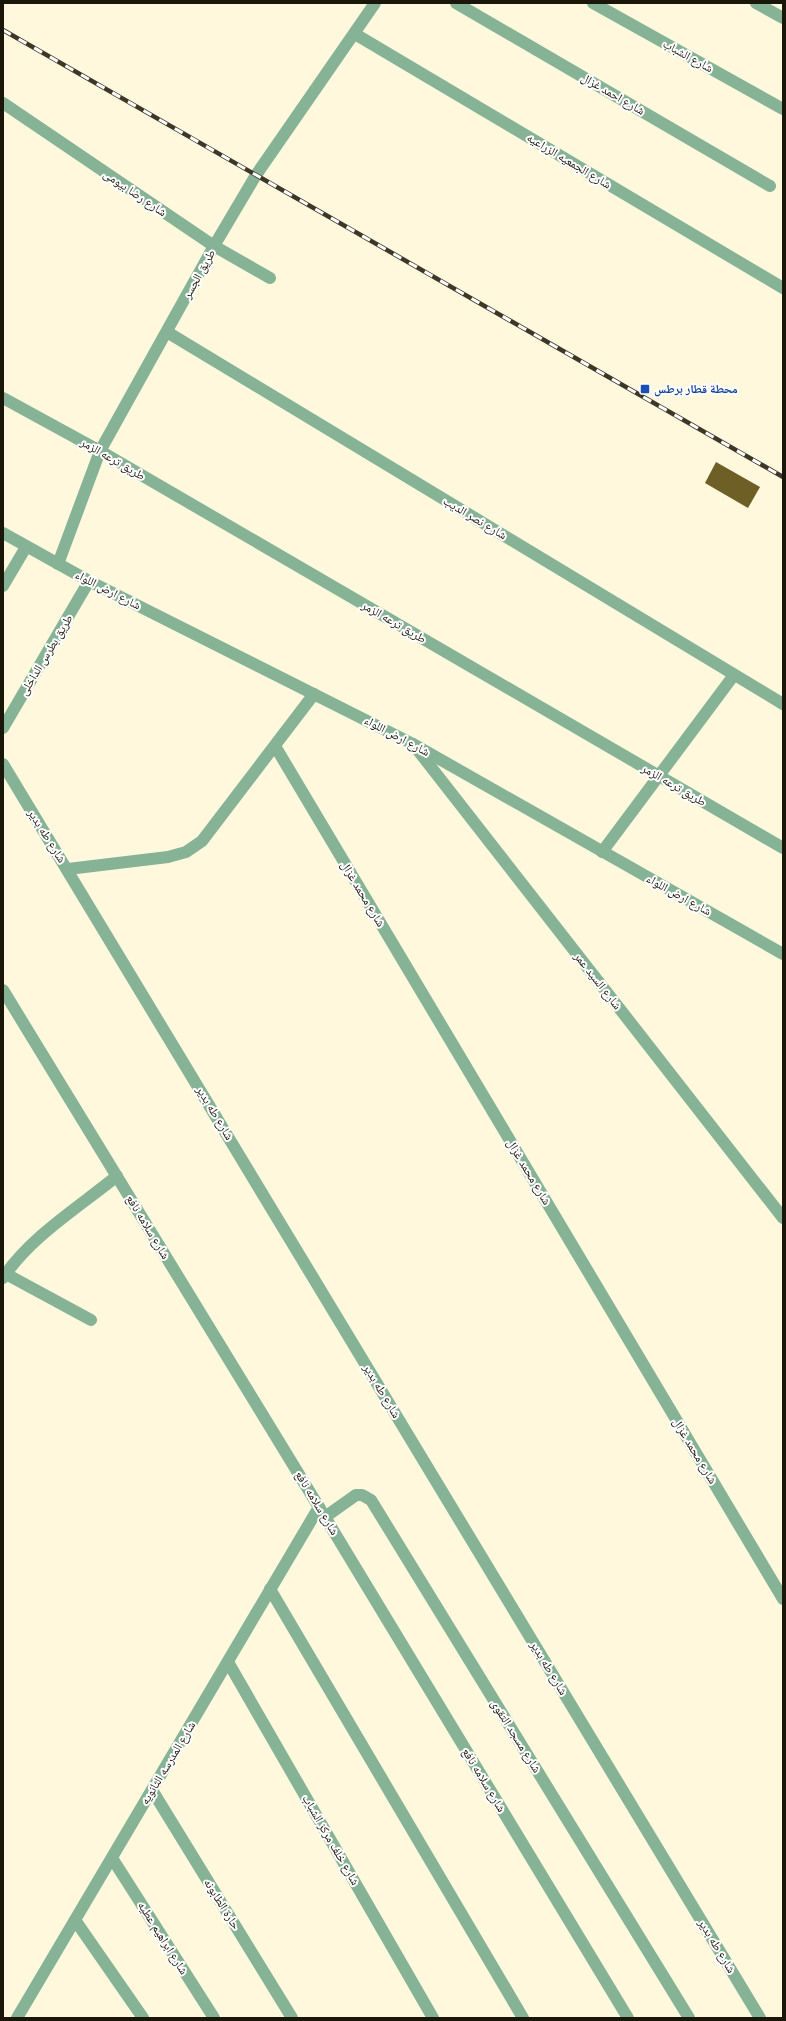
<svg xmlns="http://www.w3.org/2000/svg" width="786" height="2021" font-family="'DM Sans','Noto Naskh Arabic',sans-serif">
<rect width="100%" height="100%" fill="#fff8dd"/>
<!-- building -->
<polygon fill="#6d5f26" points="716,462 760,487 748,508 705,483"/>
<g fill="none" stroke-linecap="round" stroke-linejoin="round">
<!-- service -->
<g stroke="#86b296" stroke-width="12">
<polyline points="6,1274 91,1320"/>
<path d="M3 1278C30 1237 79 1207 117 1176"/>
</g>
<!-- minor -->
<g stroke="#86b296" stroke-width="12">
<polyline points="456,3 770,186"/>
<polyline points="593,3 783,109"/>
<polyline points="756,3 783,18"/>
<polyline points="355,34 783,288"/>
<polyline points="3,103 214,246 270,278"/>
<polyline points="167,332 783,704"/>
<polyline points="3,398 100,451 783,848"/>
<polyline points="58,564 100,451 214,246 256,175 375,3"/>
<polyline points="413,744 783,1218"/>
<polyline points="275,746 783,1599"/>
<polyline points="3,764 760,2018"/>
<polyline points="602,852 734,675"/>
<polyline points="68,869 168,857 186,852 202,841 314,694"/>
<polyline points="3,990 325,1517 628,2018"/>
<polyline points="325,1517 356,1495 362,1495 371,1500 689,2018"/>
<polyline points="270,1589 523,2018"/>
<polyline points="228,1662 433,2018"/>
<polyline points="152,1790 292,2018"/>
<polyline points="112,1858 214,2018"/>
<polyline points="75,1920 143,2018"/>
<polyline points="17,2018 319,1507"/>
</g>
<!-- tertiary -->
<g stroke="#86b296" stroke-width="12">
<polyline points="3,533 89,581 413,744 783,954"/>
<polyline points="3,586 26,547"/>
<polyline points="3,728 89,581"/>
</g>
<defs>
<polyline id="rail" points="3,30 783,477"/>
</defs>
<!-- rail casing -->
<use href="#rail" stroke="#3c3729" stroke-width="4.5"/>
<!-- rail -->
<use href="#rail" stroke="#fff" stroke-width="3" stroke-dasharray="9" stroke-linecap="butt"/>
</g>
<!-- markers -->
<rect fill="#1a4fb4" stroke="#fff" stroke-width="1.5" x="640" y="384" width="10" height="10" rx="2"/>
<g text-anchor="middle" stroke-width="4" stroke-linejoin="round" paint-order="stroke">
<!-- street labels -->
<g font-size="12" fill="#1a160a" stroke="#fff">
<text transform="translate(688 56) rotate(29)" y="4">شارع الشباب</text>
<text transform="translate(613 94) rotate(30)" y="4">شارع احمد غزال</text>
<text transform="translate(569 161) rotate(31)" y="4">شارع الجمعيه الزراعيه</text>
<text transform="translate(135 193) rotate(34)" y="4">شارع رضا بيومى</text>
<text transform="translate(199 274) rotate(-61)" y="4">طريق الجسر</text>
<text transform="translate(113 459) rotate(30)" y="4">طريق ترعه الزمر</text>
<text transform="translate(475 518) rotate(31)" y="4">شارع نصر الديب</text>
<text transform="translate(108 590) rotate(27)" y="4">شارع ارض اللواء</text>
<text transform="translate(394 622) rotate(30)" y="4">طريق ترعه الزمر</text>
<text transform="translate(46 655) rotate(-59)" y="4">طريق بطرس الداخلى</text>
<text transform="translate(397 736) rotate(28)" y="4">شارع ارض اللواء</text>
<text transform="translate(674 785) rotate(30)" y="4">طريق ترعه الزمر</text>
<text transform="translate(47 836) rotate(58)" y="4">شارع طه بدير</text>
<text transform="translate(363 894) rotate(59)" y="4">شارع محمد غزال</text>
<text transform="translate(679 895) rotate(29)" y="4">شارع ارض اللواء</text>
<text transform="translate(598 981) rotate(52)" y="4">شارع السيد عمر</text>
<text transform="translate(215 1113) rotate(59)" y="4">شارع طه بدير</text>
<text transform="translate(529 1172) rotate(59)" y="4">شارع محمد غزال</text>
<text transform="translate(148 1227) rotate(59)" y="4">شارع سلامه نافع</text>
<text transform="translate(382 1391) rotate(59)" y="4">شارع طه بدير</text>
<text transform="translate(695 1451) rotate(59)" y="4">شارع محمد غزال</text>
<text transform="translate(317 1503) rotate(59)" y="4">شارع سلامه نافع</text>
<text transform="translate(549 1668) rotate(59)" y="4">شارع طه بدير</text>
<text transform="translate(516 1736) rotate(58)" y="4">شارع مسجد التقوى</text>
<text transform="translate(168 1763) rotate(-59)" y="4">شارع المدرسه الثانويه</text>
<text transform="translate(484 1780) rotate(59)" y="4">شارع سلامه نافع</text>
<text transform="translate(331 1840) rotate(60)" y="4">شارع خلف مركز الشباب</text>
<text transform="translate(222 1904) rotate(58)" y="4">حارة الطابونه</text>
<text transform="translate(163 1938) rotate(58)" y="4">شارع ابراهيم عطيه</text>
<text transform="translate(717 1946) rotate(59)" y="4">شارع طه بدير</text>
</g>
<!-- transit labels -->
<g font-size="12" font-weight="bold" fill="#164399" stroke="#fff" text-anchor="start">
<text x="654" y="393">محطة قطار برطس</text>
</g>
</g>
<!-- border -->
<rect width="786" height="2021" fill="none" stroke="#1a160a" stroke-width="8"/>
</svg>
